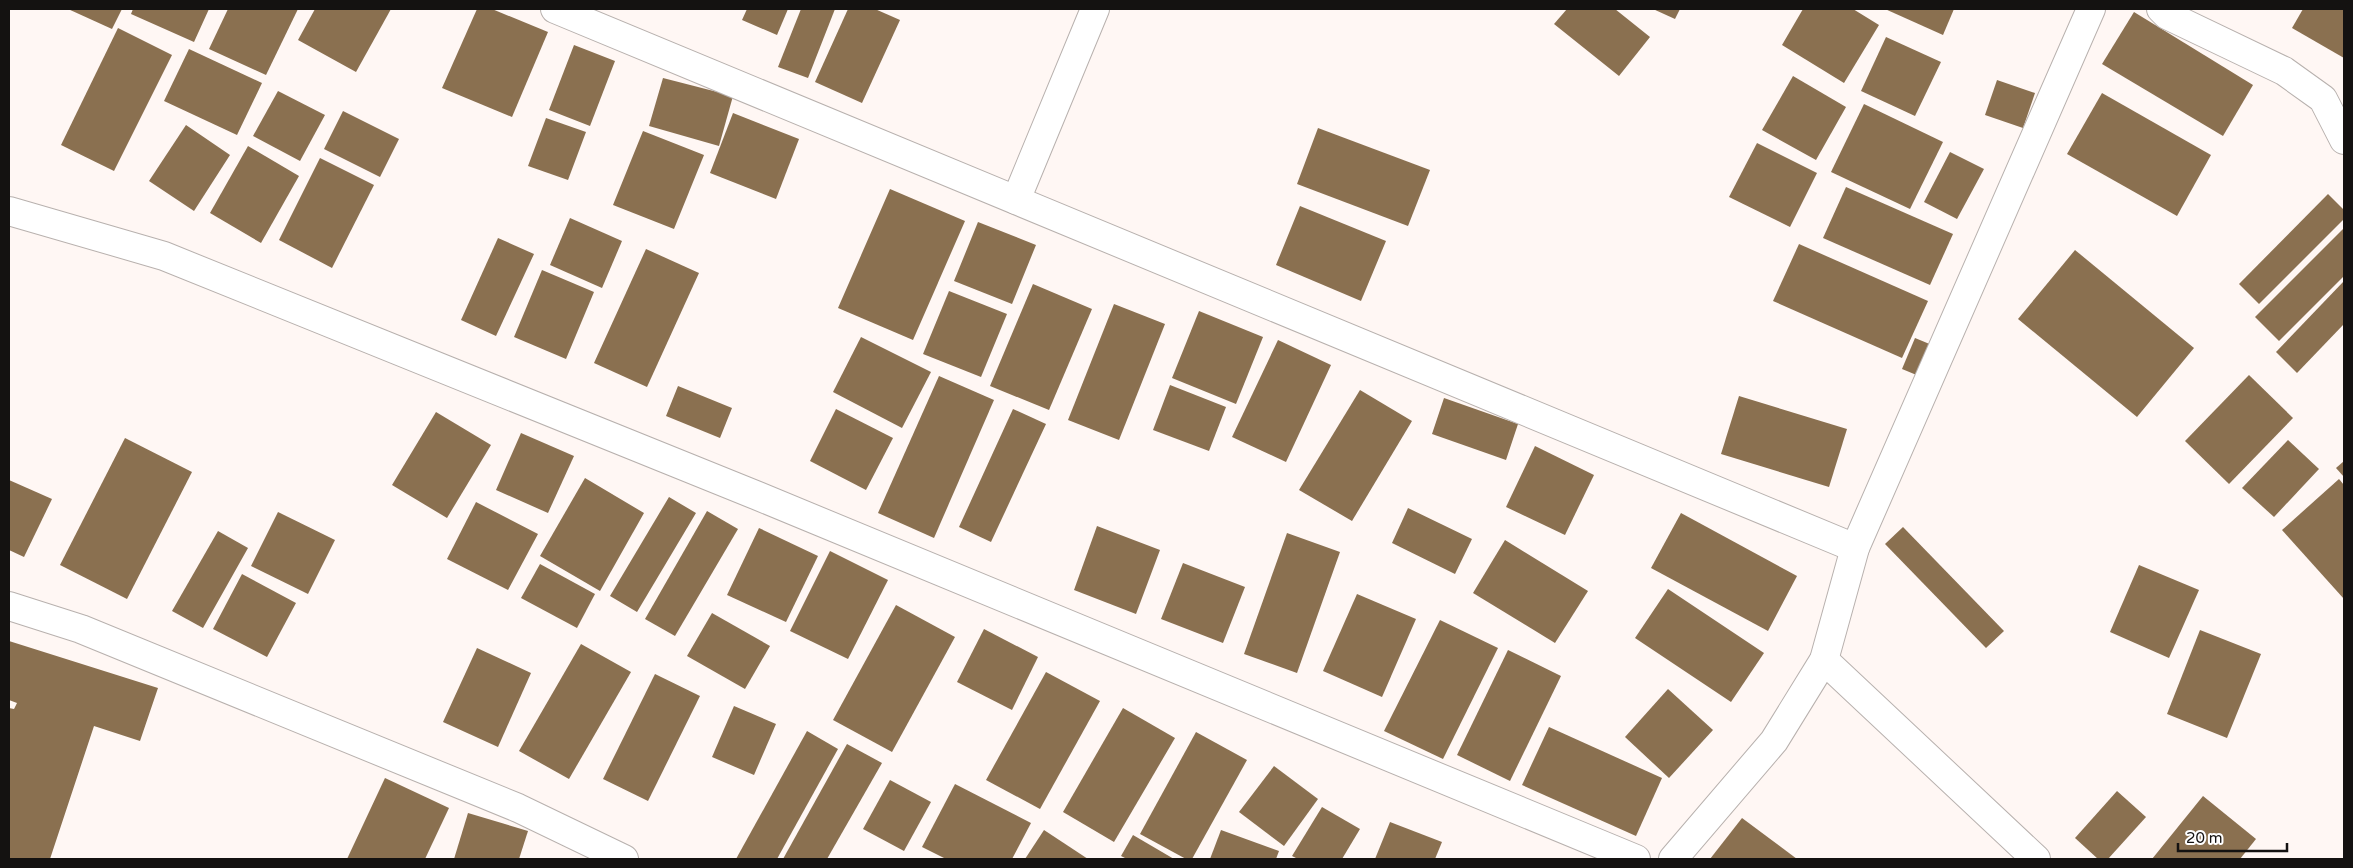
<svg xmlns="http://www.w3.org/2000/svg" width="2353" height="868" font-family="'Varela Round',sans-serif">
<rect width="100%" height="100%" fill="#fff7f4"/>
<!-- building -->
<g fill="#8a7050">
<polygon points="68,9 122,9 112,29"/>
<polygon points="133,9 209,9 194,42 131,14"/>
<polygon points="228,9 298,9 266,75 209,49"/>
<polygon points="315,9 391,9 356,72 298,40"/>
<polygon points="477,9 492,9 548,32 512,117 442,88"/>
<polygon points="747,9 788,9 777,35 742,20"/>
<polygon points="801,9 835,9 808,78 778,67"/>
<polygon points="848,9 875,9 900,20 862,103 815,82"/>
<polygon points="1567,9 1615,9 1650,37 1619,76 1554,24"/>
<polygon points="1653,9 1680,9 1675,19"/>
<polygon points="1803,9 1853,9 1879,25 1844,83 1782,45"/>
<polygon points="1885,9 1954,9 1943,35"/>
<polygon points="2303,9 2344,9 2344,58 2292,28"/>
<polygon points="2134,12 2253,85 2223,136 2102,64"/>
<polygon points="118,28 172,55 114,171 61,145"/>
<polygon points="1886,37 1941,62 1915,116 1861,91"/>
<polygon points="574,45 615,61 590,126 549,110"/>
<polygon points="189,49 262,83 237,135 164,101"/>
<polygon points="1793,76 1846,107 1816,160 1762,130"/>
<polygon points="663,78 733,96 719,146 649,126"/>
<polygon points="1997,80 2035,93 2023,128 1985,115"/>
<polygon points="278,91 325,115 300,161 253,136"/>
<polygon points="2102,93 2211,155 2177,216 2067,154"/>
<polygon points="1864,104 1943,142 1910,209 1831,172"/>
<polygon points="343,111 399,139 380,177 324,149"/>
<polygon points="733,113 799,139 776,199 710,173"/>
<polygon points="546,118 586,132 568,180 528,166"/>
<polygon points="186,125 230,155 194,211 149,181"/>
<polygon points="1318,128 1430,170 1408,226 1297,184"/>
<polygon points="643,131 704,155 674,229 613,205"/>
<polygon points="1757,143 1817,173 1790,227 1729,197"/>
<polygon points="248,146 299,176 261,243 210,213"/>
<polygon points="1950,152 1984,169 1957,219 1924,202"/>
<polygon points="320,158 374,185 332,268 279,240"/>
<polygon points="1846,187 1953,234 1930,285 1823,238"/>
<polygon points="890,189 965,221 913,340 838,308"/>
<polygon points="2328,194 2344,210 2344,219 2259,304 2239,284"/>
<polygon points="1300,206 1386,241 1361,301 1276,265"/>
<polygon points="570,218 622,241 602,288 550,265"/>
<polygon points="978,222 1036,245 1012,304 954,281"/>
<polygon points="2344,228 2344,276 2279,341 2255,317"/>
<polygon points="498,238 534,254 496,336 461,320"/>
<polygon points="1799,244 1928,301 1902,358 1773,301"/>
<polygon points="646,249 699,273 647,387 594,363"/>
<polygon points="2075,250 2194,348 2137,417 2018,319"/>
<polygon points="542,270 594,292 566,359 514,337"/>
<polygon points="2344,281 2344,324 2297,373 2276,352"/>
<polygon points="1033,284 1092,309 1049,410 990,386"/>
<polygon points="949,291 1007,314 981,377 923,354"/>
<polygon points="1114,304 1165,324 1119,440 1068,420"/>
<polygon points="1199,311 1263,337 1236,404 1172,378"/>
<polygon points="861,337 931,372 902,428 833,392"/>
<polygon points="1915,338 1932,345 1919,376 1902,369"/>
<polygon points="1278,340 1331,365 1286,462 1232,437"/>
<polygon points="2249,375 2293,418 2229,484 2185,441"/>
<polygon points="939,376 994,400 934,538 878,513"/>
<polygon points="1170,385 1226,407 1209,451 1153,430"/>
<polygon points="678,386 732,408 720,438 666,416"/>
<polygon points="1360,390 1412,421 1352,521 1299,490"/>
<polygon points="1739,396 1847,429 1829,487 1721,454"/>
<polygon points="1444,398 1518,424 1506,460 1432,434"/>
<polygon points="836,409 893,438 866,490 810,461"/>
<polygon points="1013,409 1046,424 991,542 959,527"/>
<polygon points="436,412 491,445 447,518 392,485"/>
<polygon points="521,433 574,456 548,513 496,490"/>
<polygon points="125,438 192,472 127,599 60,565"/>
<polygon points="2288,440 2319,469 2274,517 2242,488"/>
<polygon points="1535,446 1594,475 1565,535 1506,507"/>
<polygon points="2344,461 2344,477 2336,468"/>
<polygon points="585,478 644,513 600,591 540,556"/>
<polygon points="2339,479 2344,485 2344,599 2282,530"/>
<polygon points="9,480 52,499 24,557 9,550"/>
<polygon points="669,497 696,513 637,612 610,596"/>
<polygon points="476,502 538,534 508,590 447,559"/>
<polygon points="1408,508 1472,539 1455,574 1392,543"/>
<polygon points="707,511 738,529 675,636 645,619"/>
<polygon points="278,512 335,540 308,594 251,566"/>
<polygon points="1681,513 1797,576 1768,631 1651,568"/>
<polygon points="1097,526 1160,550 1136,614 1074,590"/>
<polygon points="1903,527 2004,631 1986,648 1885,544"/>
<polygon points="759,528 818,556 786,622 727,595"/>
<polygon points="218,531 248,548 203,628 172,611"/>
<polygon points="1287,533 1340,552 1297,673 1244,654"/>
<polygon points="1505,540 1588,591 1555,643 1473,593"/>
<polygon points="830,551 888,580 848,659 790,631"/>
<polygon points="1183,563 1245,587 1223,643 1161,619"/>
<polygon points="540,564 595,594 577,628 521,598"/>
<polygon points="2139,565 2199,590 2169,658 2110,632"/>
<polygon points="242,574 296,603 267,657 213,629"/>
<polygon points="1668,589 1764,653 1731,702 1635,638"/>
<polygon points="1357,594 1416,619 1382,697 1323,671"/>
<polygon points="896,605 955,637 892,752 833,720"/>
<polygon points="712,613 770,646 745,689 687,656"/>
<polygon points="1440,620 1498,648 1443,759 1384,731"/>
<polygon points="984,629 1038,657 1012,710 957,682"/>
<polygon points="2200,630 2261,654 2227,738 2167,714"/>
<polygon points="9,641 158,688 140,741 94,726 50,859 9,859 9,708 14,709 17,703 9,700"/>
<polygon points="581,644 631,672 569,779 519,751"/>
<polygon points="477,648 531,673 498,747 443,722"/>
<polygon points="1508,650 1561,676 1510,781 1457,755"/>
<polygon points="1046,672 1100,701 1040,809 986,780"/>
<polygon points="655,674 700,696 648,801 603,779"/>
<polygon points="1668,689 1713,730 1669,778 1625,737"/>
<polygon points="734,706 776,724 754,775 712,757"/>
<polygon points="1123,708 1175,738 1114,842 1063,812"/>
<polygon points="1549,727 1662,778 1636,836 1522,785"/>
<polygon points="807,731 838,749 777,859 736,859"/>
<polygon points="1196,732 1247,760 1192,859 1186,859 1140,834"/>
<polygon points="847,744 882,763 827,859 783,859"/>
<polygon points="1274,766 1318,799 1284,846 1239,812"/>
<polygon points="385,778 449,808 425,859 347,859"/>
<polygon points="890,780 931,802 904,851 863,829"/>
<polygon points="955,784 1031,823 1012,859 946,859 922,847"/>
<polygon points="2117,791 2146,817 2108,859 2098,859 2075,838"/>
<polygon points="2203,796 2256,839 2240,859 2152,859"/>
<polygon points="1322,807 1360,829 1342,859 1298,859 1292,856"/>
<polygon points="468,813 528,831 519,859 454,859"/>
<polygon points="1742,818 1797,859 1710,859"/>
<polygon points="1390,822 1442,842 1435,859 1375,859"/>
<polygon points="1044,830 1088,859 1025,859"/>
<polygon points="1221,830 1279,851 1276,859 1210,859"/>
<polygon points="1133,835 1174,859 1127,859 1121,856"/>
</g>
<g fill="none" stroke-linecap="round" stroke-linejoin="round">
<defs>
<g id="minor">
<polyline points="555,9 1855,548"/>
<polyline points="2161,9 2167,15 2284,71 2323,99 2344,140"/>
<polyline points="1016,200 1095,9"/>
<polyline points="9,211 164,256 758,496 1636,859"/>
<polyline points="9,606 81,629 518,808 624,859"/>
<polyline points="1824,660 2036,859"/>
<polyline points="1673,859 1774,741 1824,660 1855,548 2091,9"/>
</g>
</defs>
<!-- minor casing -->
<use href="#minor" stroke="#b8b1ae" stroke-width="30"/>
<!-- minor -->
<use href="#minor" stroke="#fff" stroke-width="28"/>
</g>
<!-- border -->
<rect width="2353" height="868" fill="none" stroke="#141211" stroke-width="20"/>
<!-- scale -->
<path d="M2178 843v8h109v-8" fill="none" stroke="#141211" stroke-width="2.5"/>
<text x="2186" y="843" font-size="15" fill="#141211" stroke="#ffffff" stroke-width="4" paint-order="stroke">20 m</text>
</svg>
